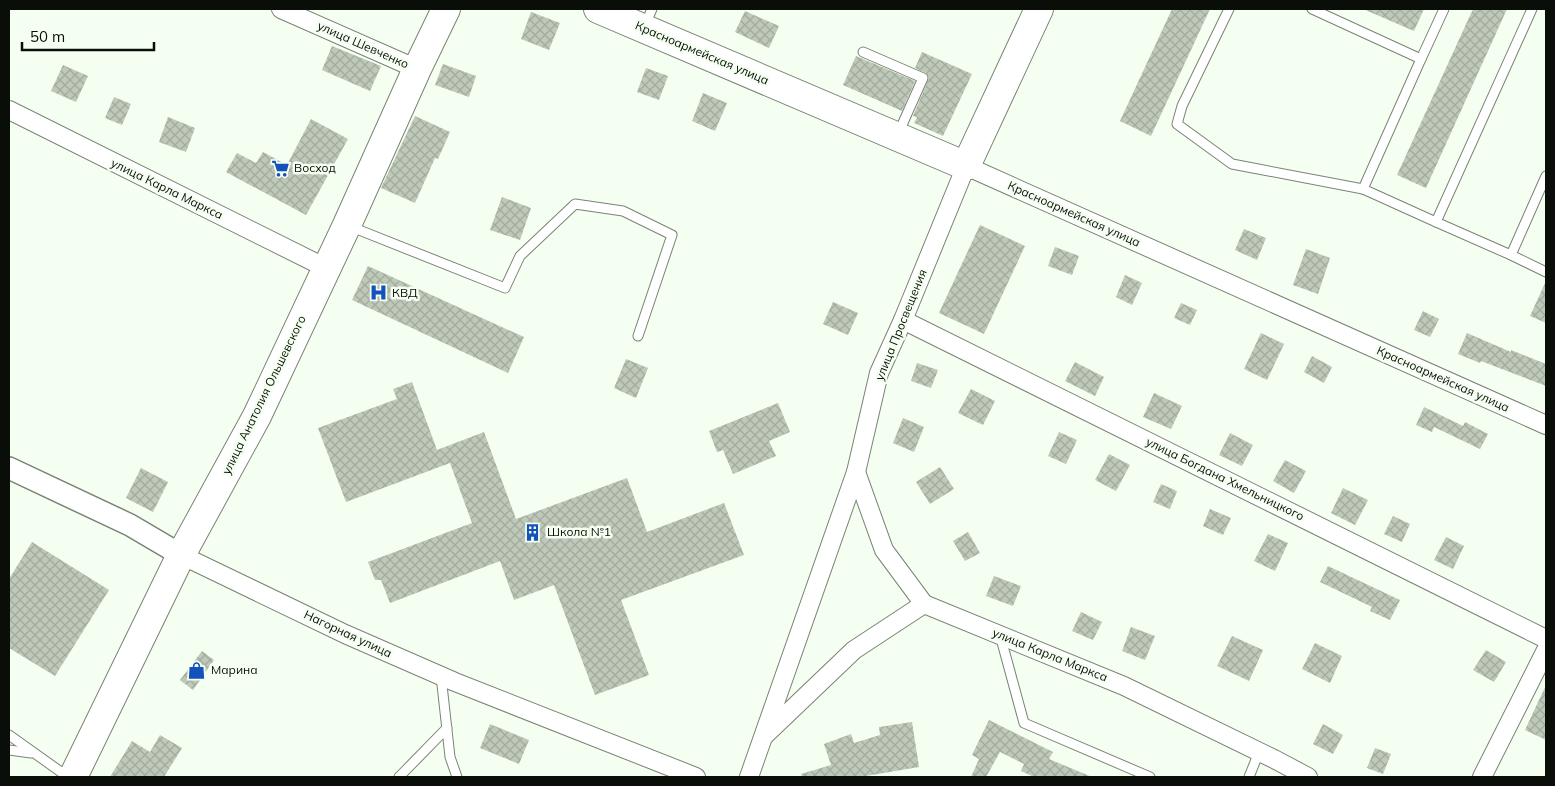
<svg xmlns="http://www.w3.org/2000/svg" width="1555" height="786" font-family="Mulish,sans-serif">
<defs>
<pattern id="building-cross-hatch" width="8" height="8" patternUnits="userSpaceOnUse" patternTransform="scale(1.25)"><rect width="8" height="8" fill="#bec9b9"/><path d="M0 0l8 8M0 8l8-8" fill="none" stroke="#a2ab9e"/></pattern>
</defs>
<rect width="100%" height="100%" fill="#f5fff1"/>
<!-- building -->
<g fill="url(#building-cross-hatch)">
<polygon points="1172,9 1210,9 1151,136 1120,121"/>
<polygon points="1363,9 1424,9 1414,31"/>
<polygon points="1473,9 1507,9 1426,188 1397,175"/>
<polygon points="745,11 779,26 769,48 735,32"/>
<polygon points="531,12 560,23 549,50 521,39"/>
<polygon points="332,46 381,66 370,91 322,70"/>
<polygon points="922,52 972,74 943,136 914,123 917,117 913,116 929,78 926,73 915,68"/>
<polygon points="856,56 915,81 902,111 843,85"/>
<polygon points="443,64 476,76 469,97 435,85"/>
<polygon points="63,65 88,76 76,102 51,91"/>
<polygon points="646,68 668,76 659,100 637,92"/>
<polygon points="703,93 727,103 715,131 692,121"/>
<polygon points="114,97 131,104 122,125 105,118"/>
<polygon points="415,116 450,132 438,159 435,158 415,203 381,188"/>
<polygon points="168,117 195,128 186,152 159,142"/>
<polygon points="311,119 348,139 306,215 226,172 237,153 256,163 263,152 287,165"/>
<polygon points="502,197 531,208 520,240 490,230"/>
<polygon points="980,225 1025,246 984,334 939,313"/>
<polygon points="1244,229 1266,238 1257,260 1235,250"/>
<polygon points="1055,247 1079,256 1072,275 1048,266"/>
<polygon points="1306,249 1330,258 1318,294 1293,285"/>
<polygon points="368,266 524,337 508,373 352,300"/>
<polygon points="1125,275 1142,283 1132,305 1116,297"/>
<polygon points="1546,281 1546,323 1530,316"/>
<polygon points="833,302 858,313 848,335 823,324"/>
<polygon points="1181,303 1197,310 1190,325 1174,318"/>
<polygon points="1423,311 1439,319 1430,337 1414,330"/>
<polygon points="1261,333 1284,344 1267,380 1244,369"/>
<polygon points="1467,333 1511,352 1511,350 1546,364 1546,386 1481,361 1480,363 1458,354"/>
<polygon points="1312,356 1332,367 1324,383 1304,372"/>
<polygon points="626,359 648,368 636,398 614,388"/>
<polygon points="1075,362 1104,377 1095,396 1065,381"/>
<polygon points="917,363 938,370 931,388 911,381"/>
<polygon points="412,382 437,450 484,432 516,519 627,478 647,532 724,503 744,555 621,600 649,675 595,695 554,585 514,600 500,561 390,603 381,580 375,580 368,562 472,523 450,463 346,502 318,428 397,399 393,389"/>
<polygon points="971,389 995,401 983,425 958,413"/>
<polygon points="1154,393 1182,406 1171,429 1143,417"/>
<polygon points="778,403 790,432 769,441 776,456 733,474 723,450 717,452 709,431"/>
<polygon points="1424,407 1463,426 1465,422 1488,434 1480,449 1434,427 1432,432 1416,425"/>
<polygon points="903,418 924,427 914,452 893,443"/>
<polygon points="1059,432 1077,440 1066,464 1048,456"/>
<polygon points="1230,433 1253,445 1242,466 1219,455"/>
<polygon points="1109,454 1130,465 1116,491 1095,480"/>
<polygon points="1285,460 1306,471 1294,493 1273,481"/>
<polygon points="940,467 954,489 930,504 916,482"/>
<polygon points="141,468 168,482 153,512 126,498"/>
<polygon points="1161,484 1177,491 1170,509 1153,502"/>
<polygon points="1343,488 1368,500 1355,525 1331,513"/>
<polygon points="1210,509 1231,518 1223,535 1203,526"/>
<polygon points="1393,516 1410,524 1402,542 1384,534"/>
<polygon points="968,532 980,553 965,561 953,541"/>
<polygon points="1268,534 1288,543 1275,571 1254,561"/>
<polygon points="1446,537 1464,546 1453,569 1434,560"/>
<polygon points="32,542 109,590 55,676 9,648 9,579"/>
<polygon points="1328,566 1400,600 1390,620 1370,611 1372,607 1320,582"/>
<polygon points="994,576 1021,586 1013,606 986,596"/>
<polygon points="1081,612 1102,622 1093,640 1072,631"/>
<polygon points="1131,627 1155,636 1145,660 1122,651"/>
<polygon points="1232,636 1263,650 1249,681 1217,666"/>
<polygon points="1315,643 1342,656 1330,683 1302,669"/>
<polygon points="1486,650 1506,662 1494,682 1473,670"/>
<polygon points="202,651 214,660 193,690 180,680"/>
<polygon points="1546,685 1546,740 1525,730"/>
<polygon points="989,720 1053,752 1049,759 1092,777 1034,777 1021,771 1024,764 1000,752 986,777 971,777 979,759 972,755"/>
<polygon points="912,722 919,767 866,776 867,777 802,777 801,774 831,765 824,744 851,734 854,743 880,735 879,727"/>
<polygon points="490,724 529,740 519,764 480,748"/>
<polygon points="1323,724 1343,735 1333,754 1313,744"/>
<polygon points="160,735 182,748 164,777 110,777 132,741 150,752"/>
<polygon points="1375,748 1391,754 1383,774 1367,768"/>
</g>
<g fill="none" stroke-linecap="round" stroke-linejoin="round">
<defs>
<g id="service">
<polyline points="1229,9 1182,106 1177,124 1232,164 1363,189"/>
<polyline points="1312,9 1421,59 1444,9"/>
<polyline points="645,25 652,9"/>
<polyline points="863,52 923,78 898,134"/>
<polyline points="1421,59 1363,189 1436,222 1532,9"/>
<polyline points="1436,222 1511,255 1546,176"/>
<polyline points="349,226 505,288 520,256 575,204 623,211 672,235 638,336"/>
<polyline points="1511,255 1546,272"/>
<polyline points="1000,635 1024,723 1150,777"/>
<polyline points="441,676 450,757 457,777"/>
<polyline points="9,735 68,777"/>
<polyline points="9,750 31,753"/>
<polyline points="399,777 447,728"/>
<polyline points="1249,777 1259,752"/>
</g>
<g id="minor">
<polyline points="281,9 417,69"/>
<polyline points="9,110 326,268"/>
<polyline points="903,320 1546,639"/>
<polyline points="856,472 884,550 924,604 1124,686 1274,759 1308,777"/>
<polyline points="181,555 345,634 455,682 696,777"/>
<polyline points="765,735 854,650 924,604"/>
<polyline points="749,777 856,472 879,373 903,320 966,166 1546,425"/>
<polyline points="1482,777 1546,650"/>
</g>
<polyline id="tertiary" points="9,468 130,525 181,555"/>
<g id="trunk">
<polyline points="598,9 966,166 1039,9"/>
<polyline points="73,777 181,555 257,416 347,225 417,69 446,9"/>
</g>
</defs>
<!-- service casing -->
<use href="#service" stroke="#798475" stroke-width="11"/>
<!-- minor casing -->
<use href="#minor" stroke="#798475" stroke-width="20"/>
<!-- tertiary casing -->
<use href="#tertiary" stroke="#798475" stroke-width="24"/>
<!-- trunk casing -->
<use href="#trunk" stroke="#798475" stroke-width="30"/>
<!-- service -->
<use href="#service" stroke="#fff" stroke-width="9"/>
<!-- minor -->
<use href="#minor" stroke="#fff" stroke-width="18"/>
<!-- tertiary -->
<use href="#tertiary" stroke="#fff" stroke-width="21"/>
<!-- trunk -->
<use href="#trunk" stroke="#fff" stroke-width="28"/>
</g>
<!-- icons -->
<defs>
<symbol id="supermarket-bare" viewBox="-9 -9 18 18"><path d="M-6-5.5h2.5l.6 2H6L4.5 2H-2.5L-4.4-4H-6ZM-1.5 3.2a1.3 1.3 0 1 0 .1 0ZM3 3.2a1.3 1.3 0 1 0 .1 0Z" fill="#1351bc" stroke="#f5fff1" stroke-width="2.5" paint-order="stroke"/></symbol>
<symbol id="hospital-bare" viewBox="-9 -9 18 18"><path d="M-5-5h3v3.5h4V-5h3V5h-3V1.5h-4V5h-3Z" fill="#1351bc" stroke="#f5fff1" stroke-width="2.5" paint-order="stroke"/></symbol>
<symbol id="building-bare" viewBox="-9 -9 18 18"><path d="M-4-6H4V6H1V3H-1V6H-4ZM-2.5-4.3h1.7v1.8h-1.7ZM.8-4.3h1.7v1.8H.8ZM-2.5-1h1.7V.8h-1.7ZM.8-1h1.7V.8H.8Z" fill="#1351bc" stroke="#f5fff1" stroke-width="2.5" paint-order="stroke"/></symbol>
<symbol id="shop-bare" viewBox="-9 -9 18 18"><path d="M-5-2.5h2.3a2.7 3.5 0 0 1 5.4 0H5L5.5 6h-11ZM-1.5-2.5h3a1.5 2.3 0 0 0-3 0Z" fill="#1351bc" stroke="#f5fff1" stroke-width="2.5" paint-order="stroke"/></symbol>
</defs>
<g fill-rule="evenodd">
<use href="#supermarket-bare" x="268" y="156" width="25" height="25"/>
<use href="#hospital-bare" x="366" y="280" width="25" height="25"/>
<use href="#building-bare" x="520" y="520" width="25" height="25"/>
<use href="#shop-bare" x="184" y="658" width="25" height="25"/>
</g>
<g text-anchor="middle" stroke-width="5" stroke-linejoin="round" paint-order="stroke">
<!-- street labels -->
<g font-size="12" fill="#0a0e08" stroke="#f5fff1">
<text transform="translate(363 45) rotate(24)" y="4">улица Шевченко</text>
<text transform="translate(702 53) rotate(23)" y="4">Красноармейская улица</text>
<text transform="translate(167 189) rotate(26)" y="4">улица Карла Маркса</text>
<text transform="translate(1074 214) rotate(24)" y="4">Красноармейская улица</text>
<text transform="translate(901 325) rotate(-68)" y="4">улица Просвещения</text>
<text transform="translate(1443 379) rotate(24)" y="4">Красноармейская улица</text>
<text transform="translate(264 395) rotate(-64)" y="4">улица Анатолия Ольшевского</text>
<text transform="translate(1225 479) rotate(26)" y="4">улица Богдана Хмельницкого</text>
<text transform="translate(348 634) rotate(25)" y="4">Нагорная улица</text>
<text transform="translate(1050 655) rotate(22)" y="4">улица Карла Маркса</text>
</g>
<!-- poi labels -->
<g font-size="12" fill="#0a0e08" stroke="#f5fff1" text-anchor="start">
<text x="294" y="172">Восход</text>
<text x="392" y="297">КВД</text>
<text x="547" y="536">Школа №1</text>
<text x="211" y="674">Марина</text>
</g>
</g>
<!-- border -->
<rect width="1555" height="786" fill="none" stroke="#0a0e08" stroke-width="20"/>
<!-- scale -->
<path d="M22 42v8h132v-8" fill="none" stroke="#0a0e08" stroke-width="2.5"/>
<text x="30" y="42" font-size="15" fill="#0a0e08" stroke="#f5fff1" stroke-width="4" paint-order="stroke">50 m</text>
</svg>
